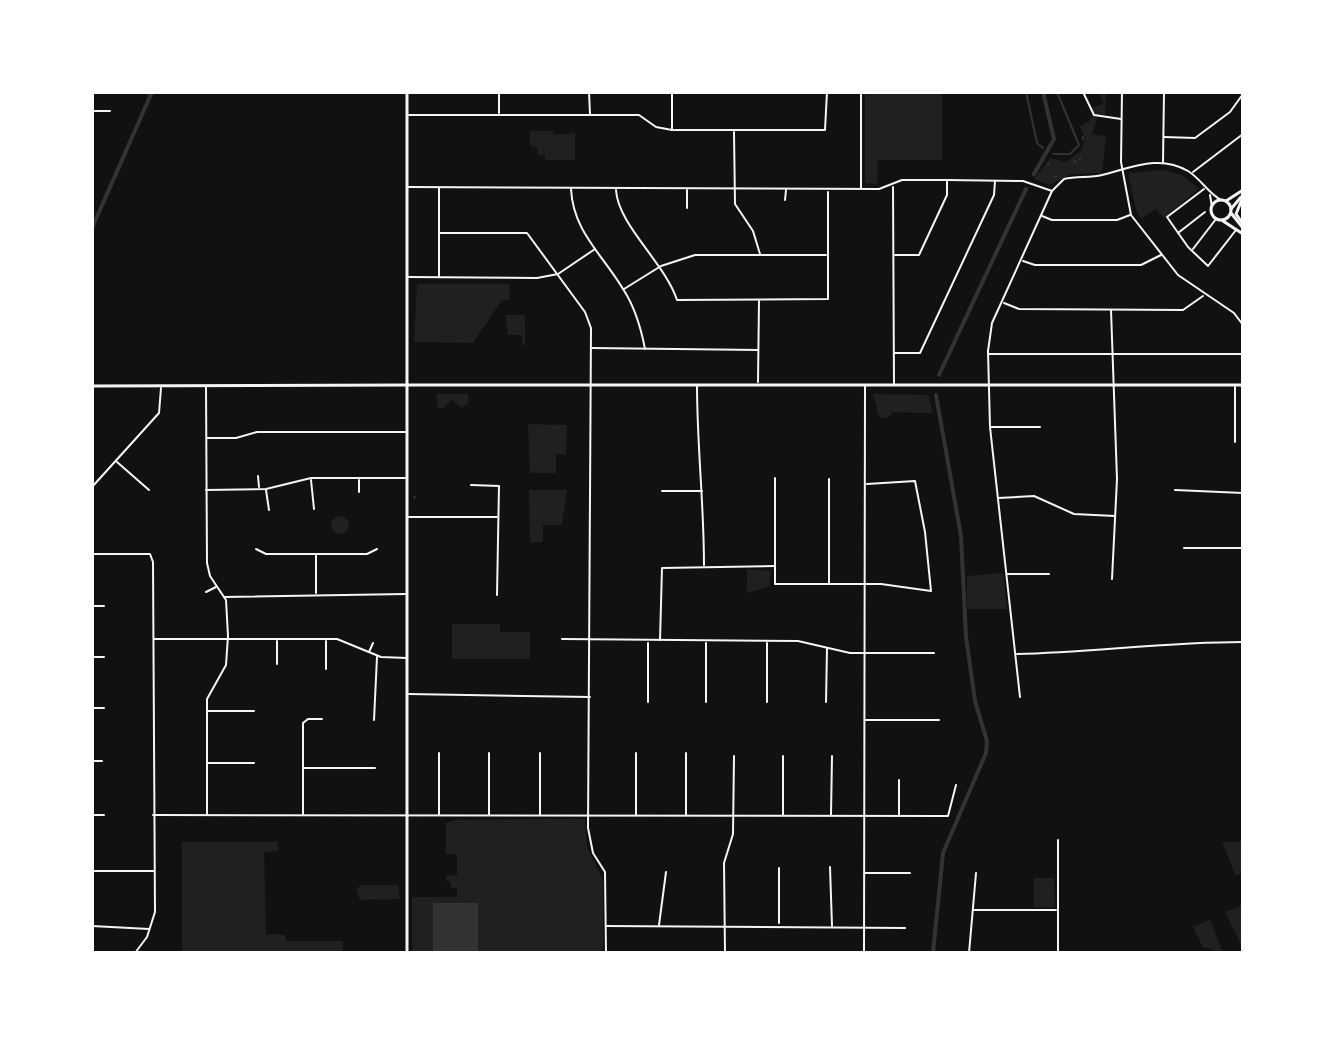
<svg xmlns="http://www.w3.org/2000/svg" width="1335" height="1045" font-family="Quicksand,sans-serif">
<rect width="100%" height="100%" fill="#111"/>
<!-- green -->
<g fill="#202020">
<polygon points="865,92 942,92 942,160 878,160 877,184 865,183"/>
<polygon points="1100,92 1106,92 1105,115 1099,114 1092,134 1106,136 1102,173 1072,174 1049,185 1034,179 1050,158 1066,162 1081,151 1085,138 1080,127 1089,121 1094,111 1092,108 1103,104"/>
<polygon points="530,131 553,131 553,135 575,133 575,160 545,160 545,155 538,155 537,147 530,146"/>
<polygon points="1162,170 1182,175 1199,189 1164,218 1156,209 1141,219 1136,210 1128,173"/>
<polygon points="417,284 509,284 510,300 502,300 473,343 414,342"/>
<polygon points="505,315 525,315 525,345 522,345 522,335 508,335"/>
<polygon points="436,394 468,394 468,404 461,408 452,399 444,408 438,408"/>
<polygon points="873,394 929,395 932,413 893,412 887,418 879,417"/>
<polygon points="528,424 567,425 566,455 556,454 556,473 530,473"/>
<polygon points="529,490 567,490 562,525 543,525 543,542 530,542"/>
<circle cx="340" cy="525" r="9"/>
<polygon points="747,569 771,571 769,587 747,593"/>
<polygon points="1003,573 1007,609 967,609 967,576"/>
<polygon points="452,624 500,624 500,632 530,632 530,659 452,659"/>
<polygon points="585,819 587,847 603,880 603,953 412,953 412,897 457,897 457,888 451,888 451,881 446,881 446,876 457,875 457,854 446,854 446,823 454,820"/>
<polygon points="182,842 278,842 278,851 264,852 266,934 285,935 286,941 343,941 343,953 182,953"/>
<polygon points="1222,842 1243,842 1243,873 1236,876"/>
<polygon points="1034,878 1054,878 1055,907 1034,907"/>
<polygon points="361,885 398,885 400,899 360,900 356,889"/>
<polygon points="1243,905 1243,948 1225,912"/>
<polygon points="1210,920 1223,953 1203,947 1193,927"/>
</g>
<!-- water -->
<rect fill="#333" x="433" y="903" width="45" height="50"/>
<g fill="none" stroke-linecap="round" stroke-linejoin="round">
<!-- stream -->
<g stroke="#333" stroke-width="2">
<polyline points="1026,92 1037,143 1043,148"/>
<polyline points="1083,139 1083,137"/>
<polyline points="1053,154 1070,154 1079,145 1057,92"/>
<polyline points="1080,159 1080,158"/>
<polyline points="1074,161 1076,162"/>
<polyline points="1048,164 1049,164"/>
<polyline points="1055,177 1057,176"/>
<polyline points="414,498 415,497"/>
</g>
<!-- canal -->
<g stroke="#333" stroke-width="4">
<polyline points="1034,174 1054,139 1043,92"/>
<polyline points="92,228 152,92"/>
<polyline points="939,375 1026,189"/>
<polyline points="933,953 943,853 986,753 987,741 975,701 966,637 961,536 936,395"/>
</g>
<!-- minor -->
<g stroke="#f5f5f5" stroke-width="2">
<polyline points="589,92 590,114"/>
<polyline points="1083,92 1094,115 1121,119"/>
<polyline points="1122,92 1121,162 1131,215 1178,275 1234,313 1243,325"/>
<polyline points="92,111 110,111"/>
<polyline points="499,113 499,92"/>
<polyline points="409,115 639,115 656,127 672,130 825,130 827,92"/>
<polyline points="672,130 672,92"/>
<polyline points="734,132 735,204 753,231 760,254"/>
<polyline points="1164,137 1195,138 1230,112 1243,94"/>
<polyline points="1163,162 1164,92"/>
<polyline points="1193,172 1243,134"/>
<polyline points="408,187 879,189 902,180 947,180 1023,181 1052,191"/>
<polyline points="893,187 894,385"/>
<polyline points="861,188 861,92"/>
<path d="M571 189C573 231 602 254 623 289 635 307 641 328 645 349"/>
<polyline points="1204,189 1167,217 1188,247 1208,266 1236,230"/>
<path d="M616 190C618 225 665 263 677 300L828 299V192"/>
<polyline points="687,190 687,208"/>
<polyline points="1210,195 1212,207"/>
<polyline points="785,200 786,190"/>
<polyline points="1042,216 1052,220 1117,220 1130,215"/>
<polyline points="439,233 527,233 585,312 591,328 588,828 593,853 605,872 606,953"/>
<polyline points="1178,233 1205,212"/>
<polyline points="1193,249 1216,219"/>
<polyline points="895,255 919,255 947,195 947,180"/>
<polyline points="1023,261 1035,265 1141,265 1161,255"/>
<polyline points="408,277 537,278 558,274 595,249"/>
<polyline points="439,277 439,188"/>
<polyline points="624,289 661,266 695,255 826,255"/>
<polyline points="1004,303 1019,309 1183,310 1203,296"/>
<polyline points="1111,310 1117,479 1112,579"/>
<polyline points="592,348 758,350"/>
<polyline points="894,353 920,353 994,195 995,181"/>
<polyline points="988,354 1243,354"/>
<polyline points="758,382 759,301"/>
<path d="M697 385C697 446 704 504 704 565"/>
<polyline points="206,387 207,563 210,576 226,600 228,636 226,665 207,699 207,814"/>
<polyline points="1235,387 1235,442"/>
<polyline points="991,427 1040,427"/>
<polyline points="207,438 236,438 257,432 406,432"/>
<polyline points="117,462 149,490"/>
<polyline points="258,476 259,487"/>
<polyline points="775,478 775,584 881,584 931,591 925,532 915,481 867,484"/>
<polyline points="829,479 829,583"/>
<polyline points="311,480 314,509"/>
<polyline points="359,480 359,492"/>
<polyline points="471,485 499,486 497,595"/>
<polyline points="92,487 159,413 161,388"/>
<polyline points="206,490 266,489 311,478 405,478"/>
<polyline points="266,490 269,510"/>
<polyline points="1175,490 1243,493"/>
<polyline points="662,491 702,491"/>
<polyline points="998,498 1034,496 1074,514 1115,516"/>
<polyline points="408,517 497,517"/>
<polyline points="1184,548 1243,548"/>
<polyline points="256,549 266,554 367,554 377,549"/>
<polyline points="92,554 150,554 153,562 155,912 147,937 135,953"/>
<polyline points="316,555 316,593"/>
<polyline points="1007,574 1049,574"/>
<polyline points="206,592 216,587"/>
<polyline points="224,597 405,594"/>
<polyline points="92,606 104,606"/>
<polyline points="154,639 337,639 381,657 407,658"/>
<polyline points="562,639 798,641 850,653 934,653"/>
<polyline points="660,640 662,568 775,566"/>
<polyline points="277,641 277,664"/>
<polyline points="326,641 326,669"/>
<polyline points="706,643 706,702"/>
<polyline points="767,643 767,702"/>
<polyline points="369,652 373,643"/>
<path d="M1017 654C1093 652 1167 642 1243 642"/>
<polyline points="92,657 104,657"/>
<polyline points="409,694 590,697"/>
<path d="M1020 697 990 427 988 351 992 323 1052 191 1064 179C1077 176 1090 178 1102 175 1131 168 1159 154 1188 171 1201 179 1208 193 1221 200"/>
<polyline points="648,702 648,643"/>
<polyline points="826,702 827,649"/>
<polyline points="92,708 104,708"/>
<polyline points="208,711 254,711"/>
<polyline points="374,720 377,657"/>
<polyline points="865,720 939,720"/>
<polyline points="439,753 439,815"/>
<polyline points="489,753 489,815"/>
<polyline points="540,753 540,815"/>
<polyline points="636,753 636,815"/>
<polyline points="686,753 686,815"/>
<polyline points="783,756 783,815"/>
<polyline points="92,761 102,761"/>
<polyline points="208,763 254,763"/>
<polyline points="304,768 375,768"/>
<polyline points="899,780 899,815"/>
<polyline points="303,814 303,723 308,719 322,719"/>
<polyline points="92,815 104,815"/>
<polyline points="153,815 948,816 956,785"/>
<polyline points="831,815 832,756"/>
<polyline points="1058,840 1058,953"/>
<polyline points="830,867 832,926"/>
<polyline points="92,871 154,871"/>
<polyline points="865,873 910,873"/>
<polyline points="973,910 1056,910"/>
<polyline points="779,923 779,868"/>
<polyline points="659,925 666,872"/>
<polyline points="92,926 149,929"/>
<polyline points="606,926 905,928"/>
<polyline points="725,953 724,863 733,834 734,756"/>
<polyline points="864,953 865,386"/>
<polyline points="969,953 976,873"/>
</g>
<!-- tertiary -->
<g stroke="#f5f5f5" stroke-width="3">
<polyline points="1243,197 1236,214 1243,224"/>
<circle cx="1221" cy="210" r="10"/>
<polyline points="1226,201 1243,190"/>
<polyline points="1231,209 1241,197"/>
<polyline points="1231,213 1243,228"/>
<polyline points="1223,221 1243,234"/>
<polyline points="92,386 407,385"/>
</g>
<!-- secondary -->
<g stroke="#f5f5f5" stroke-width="3">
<polyline points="407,92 407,953"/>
<polyline points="407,385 1243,385"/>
</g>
</g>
<!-- border -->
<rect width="1335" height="1045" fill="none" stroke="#ffffff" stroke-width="188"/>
</svg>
